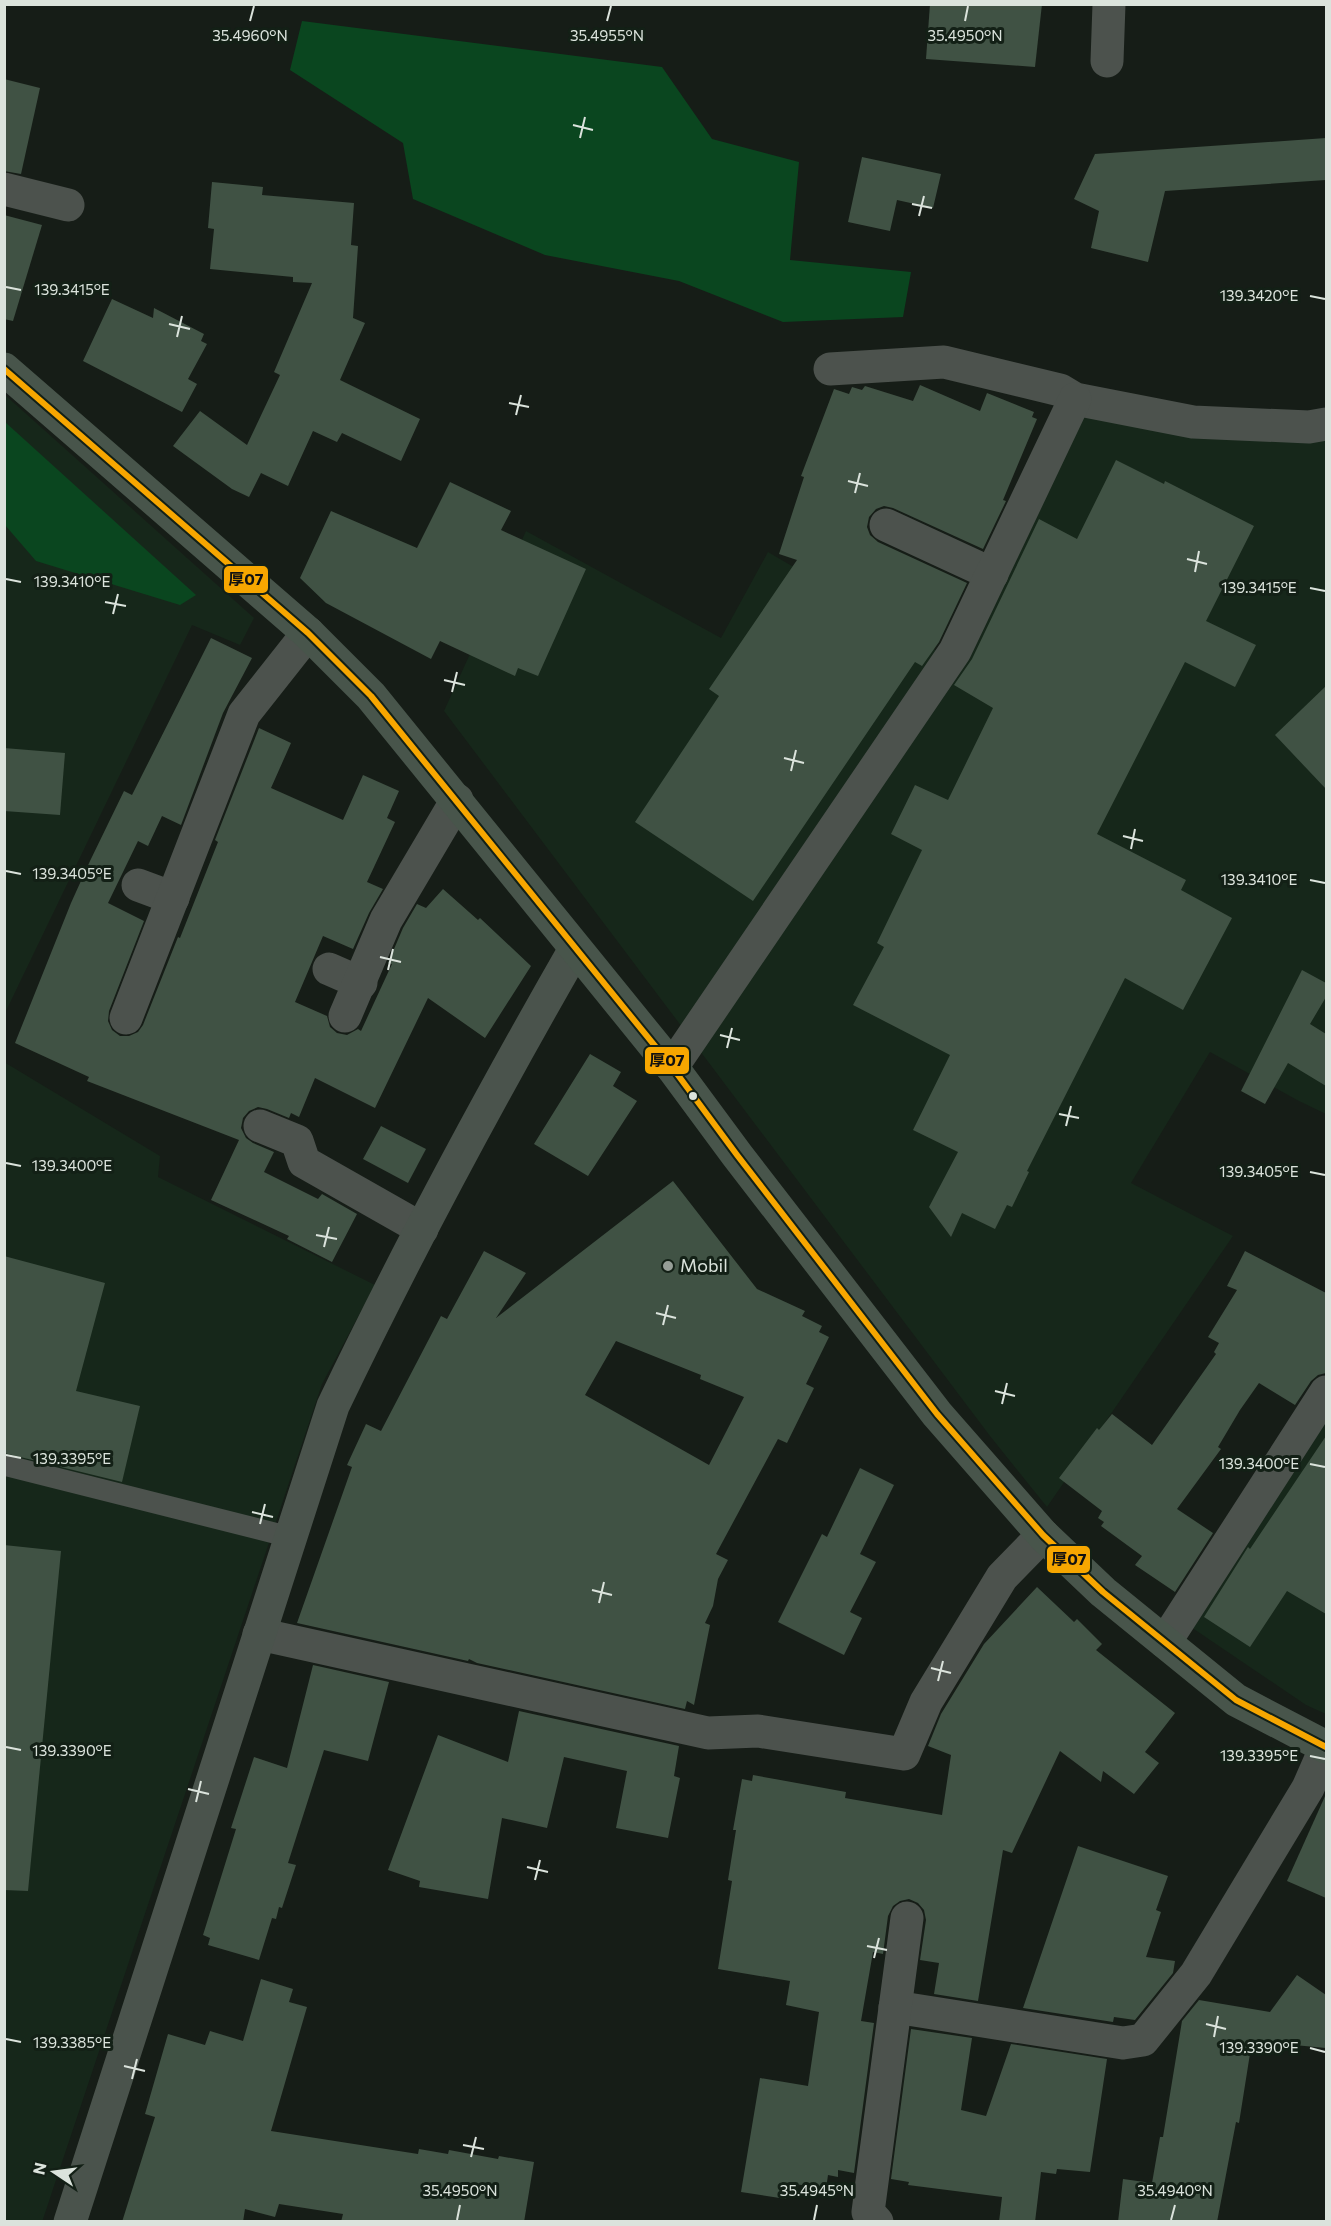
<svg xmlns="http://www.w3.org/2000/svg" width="1331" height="2226" font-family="Commissioner,'Noto Sans JP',sans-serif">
<rect width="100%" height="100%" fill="#161d17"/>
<!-- built -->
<g fill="#16271a">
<polygon points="5,395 254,618 240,645 192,625 5,1013"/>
<polygon points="1082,412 1326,435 1326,1114 1299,1101 1210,1052 1131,1183 1233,1236 1047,1507 990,1436 444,711 526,531 721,638 768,552 961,665"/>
<polygon points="4,1062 160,1156 158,1177 375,1285 322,1384 42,2222 4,2221"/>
<polygon points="1326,1415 1326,1714 1306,1705 1185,1623"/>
</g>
<!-- green -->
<g fill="#0a461f">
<polygon points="302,21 662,67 712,139 799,162 790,260 911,272 903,317 783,322 679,281 545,255 413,199 403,143 290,70"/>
<polygon points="4,422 5,422 196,595 180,605 36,561 5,525"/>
</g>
<!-- building -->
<g fill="#405244" fill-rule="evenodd">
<polygon points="930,4 1042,4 1035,67 926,59"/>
<polygon points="4,79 40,88 21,174 4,171"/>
<polygon points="1326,138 1326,180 1165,191 1148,262 1091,248 1099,211 1074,199 1095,154"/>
<polygon points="862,157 941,174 933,208 897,200 890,231 848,222"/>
<polygon points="212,182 263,187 262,195 354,203 351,245 358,246 353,318 365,323 340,380 420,419 401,461 342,433 337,442 313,431 288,486 261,473 249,497 232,489 173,446 200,411 247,445 280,375 274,372 312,283 293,282 293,277 210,269 214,229 208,228"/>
<polygon points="4,215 42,225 13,321 4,319"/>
<polygon points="112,299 153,318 154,308 204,334 201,341 207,344 188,379 197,384 182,412 83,361"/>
<polygon points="920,385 980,411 987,393 1034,412 1032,417 1037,419 1003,500 1006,501 983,549 893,508 884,506 876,509 869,517 867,527 870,535 878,542 967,583 939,642 922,666 915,662 753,901 635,822 719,696 709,689 797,560 779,554 804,477 801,476 834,389 849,394 852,387 862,390 865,386 913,401"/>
<polygon points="1116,460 1164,484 1165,481 1254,526 1206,621 1256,645 1235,687 1185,662 1097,834 1186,880 1181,890 1232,918 1183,1010 1125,978 1027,1171 1029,1172 1012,1207 1007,1205 995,1229 962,1213 951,1237 929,1207 958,1152 913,1130 950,1055 853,1005 884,947 877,943 922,850 891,834 915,785 948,800 993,708 954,685 972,659 1039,519 1077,539"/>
<polygon points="450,482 511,511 501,530 586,569 538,676 518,668 515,676 440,641 431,659 326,603 300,578 331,511 417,548"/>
<polygon points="211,638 252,658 223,713 181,825 162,816 148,846 138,841 108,903 144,921 109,1011 108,1021 112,1030 120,1036 129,1036 138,1032 143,1025 178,937 180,938 218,842 215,840 259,728 291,743 271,788 343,820 363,775 399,791 387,818 395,822 367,882 383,889 369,913 353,949 323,936 295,1002 327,1016 330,1027 337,1033 347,1035 358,1029 361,1031 392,964 388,963 403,928 417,904 426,908 443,889 478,920 480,918 531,966 485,1038 428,998 375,1108 315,1078 299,1117 291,1113 289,1118 267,1109 258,1107 249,1111 243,1118 241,1128 246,1138 253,1143 274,1152 264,1172 318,1199 322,1194 357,1214 332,1262 287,1239 289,1236 211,1200 239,1140 87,1081 89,1077 15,1043 71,903 90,861 124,791 132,795"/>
<polygon points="1326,686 1326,789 1275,735"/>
<polygon points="4,748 65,753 60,815 4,811"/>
<polygon points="1302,970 1326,983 1326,997 1310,1024 1326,1034 1326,1086 1288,1063 1265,1104 1241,1091"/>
<polygon points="590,1054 621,1072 613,1086 637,1101 588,1176 534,1144"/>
<polygon points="381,1126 426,1149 408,1183 363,1159"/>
<path d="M673 1181 757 1289 805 1311 802 1316 822 1326 819 1332 829 1337 806 1384 814 1388 787 1443 778 1439 716 1554 728 1560 718 1579 713 1606 705 1623 710 1625 694 1705 687 1701 685 1709 477 1663 469 1659 468 1661 297 1623 352 1467 347 1465 366 1424 381 1431 441 1316 447 1319 484 1251 526 1273 496 1318ZM616 1341 701 1375 700 1379 744 1397 709 1465 585 1395Z"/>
<polygon points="1245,1251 1326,1293 1326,1373 1318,1375 1311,1381 1295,1405 1259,1383 1240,1410 1218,1447 1221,1449 1177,1509 1213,1533 1175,1592 1135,1565 1142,1556 1101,1526 1104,1522 1098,1518 1102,1511 1059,1478 1097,1428 1099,1430 1112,1414 1152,1445 1216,1354 1214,1352 1219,1343 1208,1337 1237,1290 1227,1286"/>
<polygon points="4,1256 105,1283 76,1391 140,1406 122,1482 4,1453"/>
<polygon points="1326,1436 1326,1614 1287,1591 1250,1647 1204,1617 1248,1547 1250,1549"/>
<polygon points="860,1468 894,1485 860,1554 876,1562 850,1612 862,1618 844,1655 778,1622 822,1534 827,1537"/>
<polygon points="4,1545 61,1551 28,1891 4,1890"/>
<polygon points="1037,1587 1074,1622 1077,1619 1102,1644 1096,1650 1175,1713 1145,1752 1159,1763 1134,1794 1103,1771 1101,1782 1060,1751 1012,1853 1003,1850 978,2001 934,1994 939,1963 920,1960 926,1920 924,1910 918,1903 909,1899 900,1901 893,1906 888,1916 883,1954 873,1952 861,2021 874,2023 854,2173 838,2170 838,2177 828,2175 826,2189 789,2183 786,2199 741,2192 760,2078 808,2086 819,2012 786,2005 790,1981 718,1969 732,1881 728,1880 736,1830 733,1830 742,1779 752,1781 753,1775 846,1792 845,1798 942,1815 951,1755 928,1746 941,1714 984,1644"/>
<polygon points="313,1665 389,1682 368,1761 324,1750 288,1863 296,1865 282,1908 279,1907 276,1919 272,1918 259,1960 208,1945 210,1938 203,1935 236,1829 231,1828 254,1757 287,1768"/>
<polygon points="519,1711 679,1746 674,1776 680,1778 668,1838 616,1828 627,1771 564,1757 547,1828 502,1818 488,1899 419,1887 420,1881 388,1870 438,1735 508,1762"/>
<polygon points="1326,1794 1326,1898 1287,1881"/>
<polygon points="1078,1846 1168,1876 1156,1910 1161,1912 1146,1957 1175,1961 1173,1973 1135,2020 1114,2017 1113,2022 1023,2008"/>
<polygon points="1297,1975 1326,1995 1326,2048 1252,2041 1239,2123 1236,2122 1217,2222 1118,2222 1123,2179 1152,2183 1160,2137 1163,2137 1182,2021 1199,2000 1270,2012"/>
<polygon points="261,1979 293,1989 289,2002 307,2007 271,2131 418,2154 419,2149 448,2154 449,2150 498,2159 499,2156 534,2162 524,2222 341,2222 343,2214 279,2204 275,2217 245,2209 243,2222 122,2222 155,2117 145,2114 168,2034 205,2045 210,2031 243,2041"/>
<polygon points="911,2029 972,2038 961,2110 986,2116 1011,2044 1107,2059 1090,2172 1057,2169 1056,2174 1041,2172 1035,2222 999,2222 1002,2197 908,2185 909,2182 891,2179"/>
</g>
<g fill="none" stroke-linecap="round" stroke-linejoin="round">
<!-- lane -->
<polyline stroke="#4c524d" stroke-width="21" points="4,1465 290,1537"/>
<!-- street -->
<g stroke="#4c524d" stroke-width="33">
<polyline points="1107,61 1109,4"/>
<polyline points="4,189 68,205"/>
<polyline points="830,369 944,362 1060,390 1075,399 1193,422 1309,427 1326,424"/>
<polyline points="886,525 992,574"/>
<polyline points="138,885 173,898"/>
<polyline points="329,969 361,983"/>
<polyline points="345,1016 386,920 457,800"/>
<polyline points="126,1018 244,714 308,633"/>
<polyline points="672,1067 955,651 1075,399"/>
<polyline points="260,1126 297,1141 304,1162 422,1229"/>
<polyline points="259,1634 708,1733 758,1731 904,1754 926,1702 1002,1577 1043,1535"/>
<polyline points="1165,1642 1326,1392"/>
<polyline points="895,2007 1123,2043 1143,2040 1196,1974 1308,1788 1326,1747"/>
<polyline points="877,2222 868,2212 907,1918"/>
</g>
<!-- secondary -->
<path stroke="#4a534c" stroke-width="33" d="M70 2222 333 1406C407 1251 489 1099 575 949"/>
<!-- primary -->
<polyline stroke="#48554b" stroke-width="33" points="4,369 308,633 371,696 672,1067 737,1155 937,1414 1043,1535 1103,1592 1236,1700 1326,1747"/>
<defs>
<polyline id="bus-1" points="4,369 308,633 371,696 672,1067 737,1155 937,1414 1043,1535 1103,1592 1236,1700 1326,1747"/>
</defs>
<!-- bus-1 casing -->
<use href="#bus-1" stroke="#132016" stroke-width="10"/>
<!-- bus-1 -->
<use href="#bus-1" stroke="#f7a600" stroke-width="6"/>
</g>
<!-- ticks -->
<path fill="none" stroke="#dbe3dc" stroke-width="2" d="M250 21 254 6M607 21 611 6M965 21 968 6M573 125 593 130M580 138 585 117M912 204 932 208M919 216 924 196M6 287 21 290M1310 296 1325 299M169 324 190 329M177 337 182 316M509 403 529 407M516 415 521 395M848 481 868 486M855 493 860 473M1187 559 1207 564M1195 572 1199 551M6 579 21 582M1310 588 1325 591M105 602 126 606M113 614 118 594M444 680 465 685M452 692 457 672M784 758 804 763M791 771 796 750M1123 836 1143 841M1131 849 1135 829M6 871 21 874M1310 880 1325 883M380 957 401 962M388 970 393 949M720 1035 740 1040M727 1048 732 1028M1059 1114 1079 1118M1066 1126 1071 1106M6 1163 21 1166M1310 1172 1325 1175M316 1235 337 1239M324 1247 329 1227M656 1313 676 1318M663 1325 668 1305M995 1391 1015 1396M1002 1404 1007 1383M6 1455 21 1458M1310 1464 1325 1467M252 1512 273 1517M260 1524 265 1504M592 1590 612 1595M599 1603 604 1582M931 1668 951 1673M938 1681 943 1661M6 1747 21 1750M1310 1756 1325 1759M188 1789 209 1794M196 1802 201 1781M527 1867 548 1872M535 1880 540 1860M867 1946 887 1950M874 1958 879 1938M1206 2024 1226 2029M1214 2037 1218 2016M6 2039 21 2042M1310 2048 1325 2052M124 2066 145 2071M132 2079 137 2059M463 2145 484 2149M471 2157 476 2137M457 2220 460 2205M814 2220 817 2205M1171 2220 1175 2205"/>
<!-- markers -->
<circle fill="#dbe3dc" stroke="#132016" stroke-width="2" cx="693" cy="1096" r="5"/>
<circle fill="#969e97" stroke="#132016" stroke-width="2" cx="668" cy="1266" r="6"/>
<g text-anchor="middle" stroke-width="6" stroke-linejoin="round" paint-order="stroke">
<!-- poi labels -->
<g font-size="18" fill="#dbe3dc" stroke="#132016" text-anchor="start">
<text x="680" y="1272">Mobil</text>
</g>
</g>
<g font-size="15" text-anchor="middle" fill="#dbe3dc" stroke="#132016" stroke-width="6" stroke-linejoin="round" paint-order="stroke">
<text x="250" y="41">35.4960°N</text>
<text x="607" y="41">35.4955°N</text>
<text x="965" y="41">35.4950°N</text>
<text x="72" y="295">139.3415°E</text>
<text x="1259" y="301">139.3420°E</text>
<text x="72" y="587">139.3410°E</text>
<text x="1259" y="593">139.3415°E</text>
<text x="72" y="879">139.3405°E</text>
<text x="1259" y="885">139.3410°E</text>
<text x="72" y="1171">139.3400°E</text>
<text x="1259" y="1177">139.3405°E</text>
<text x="72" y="1464">139.3395°E</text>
<text x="1259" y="1469">139.3400°E</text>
<text x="72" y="1756">139.3390°E</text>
<text x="1259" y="1761">139.3395°E</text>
<text x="72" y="2048">139.3385°E</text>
<text x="1259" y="2053">139.3390°E</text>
<text x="460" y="2196">35.4950°N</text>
<text x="817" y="2196">35.4945°N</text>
<text x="1175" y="2196">35.4940°N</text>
</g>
<g stroke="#132016" stroke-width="2">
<rect x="223" y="565" width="46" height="29" rx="6" fill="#f7a600"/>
<rect x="644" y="1046" width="46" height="29" rx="6" fill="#f7a600"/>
<rect x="1046" y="1545" width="45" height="29" rx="6" fill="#f7a600"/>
</g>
<g font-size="16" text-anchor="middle" font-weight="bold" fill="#111">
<text x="246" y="585">厚07</text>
<text x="667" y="1066">厚07</text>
<text x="1069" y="1565">厚07</text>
</g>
<!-- border -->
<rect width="1331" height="2226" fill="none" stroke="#dbe3dc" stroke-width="12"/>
<!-- north arrow -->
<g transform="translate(54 2172) rotate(283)" stroke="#132016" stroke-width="4.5" paint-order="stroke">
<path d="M0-4.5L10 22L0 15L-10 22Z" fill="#dbe3dc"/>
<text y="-9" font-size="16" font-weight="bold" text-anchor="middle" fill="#dbe3dc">N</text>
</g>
</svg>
